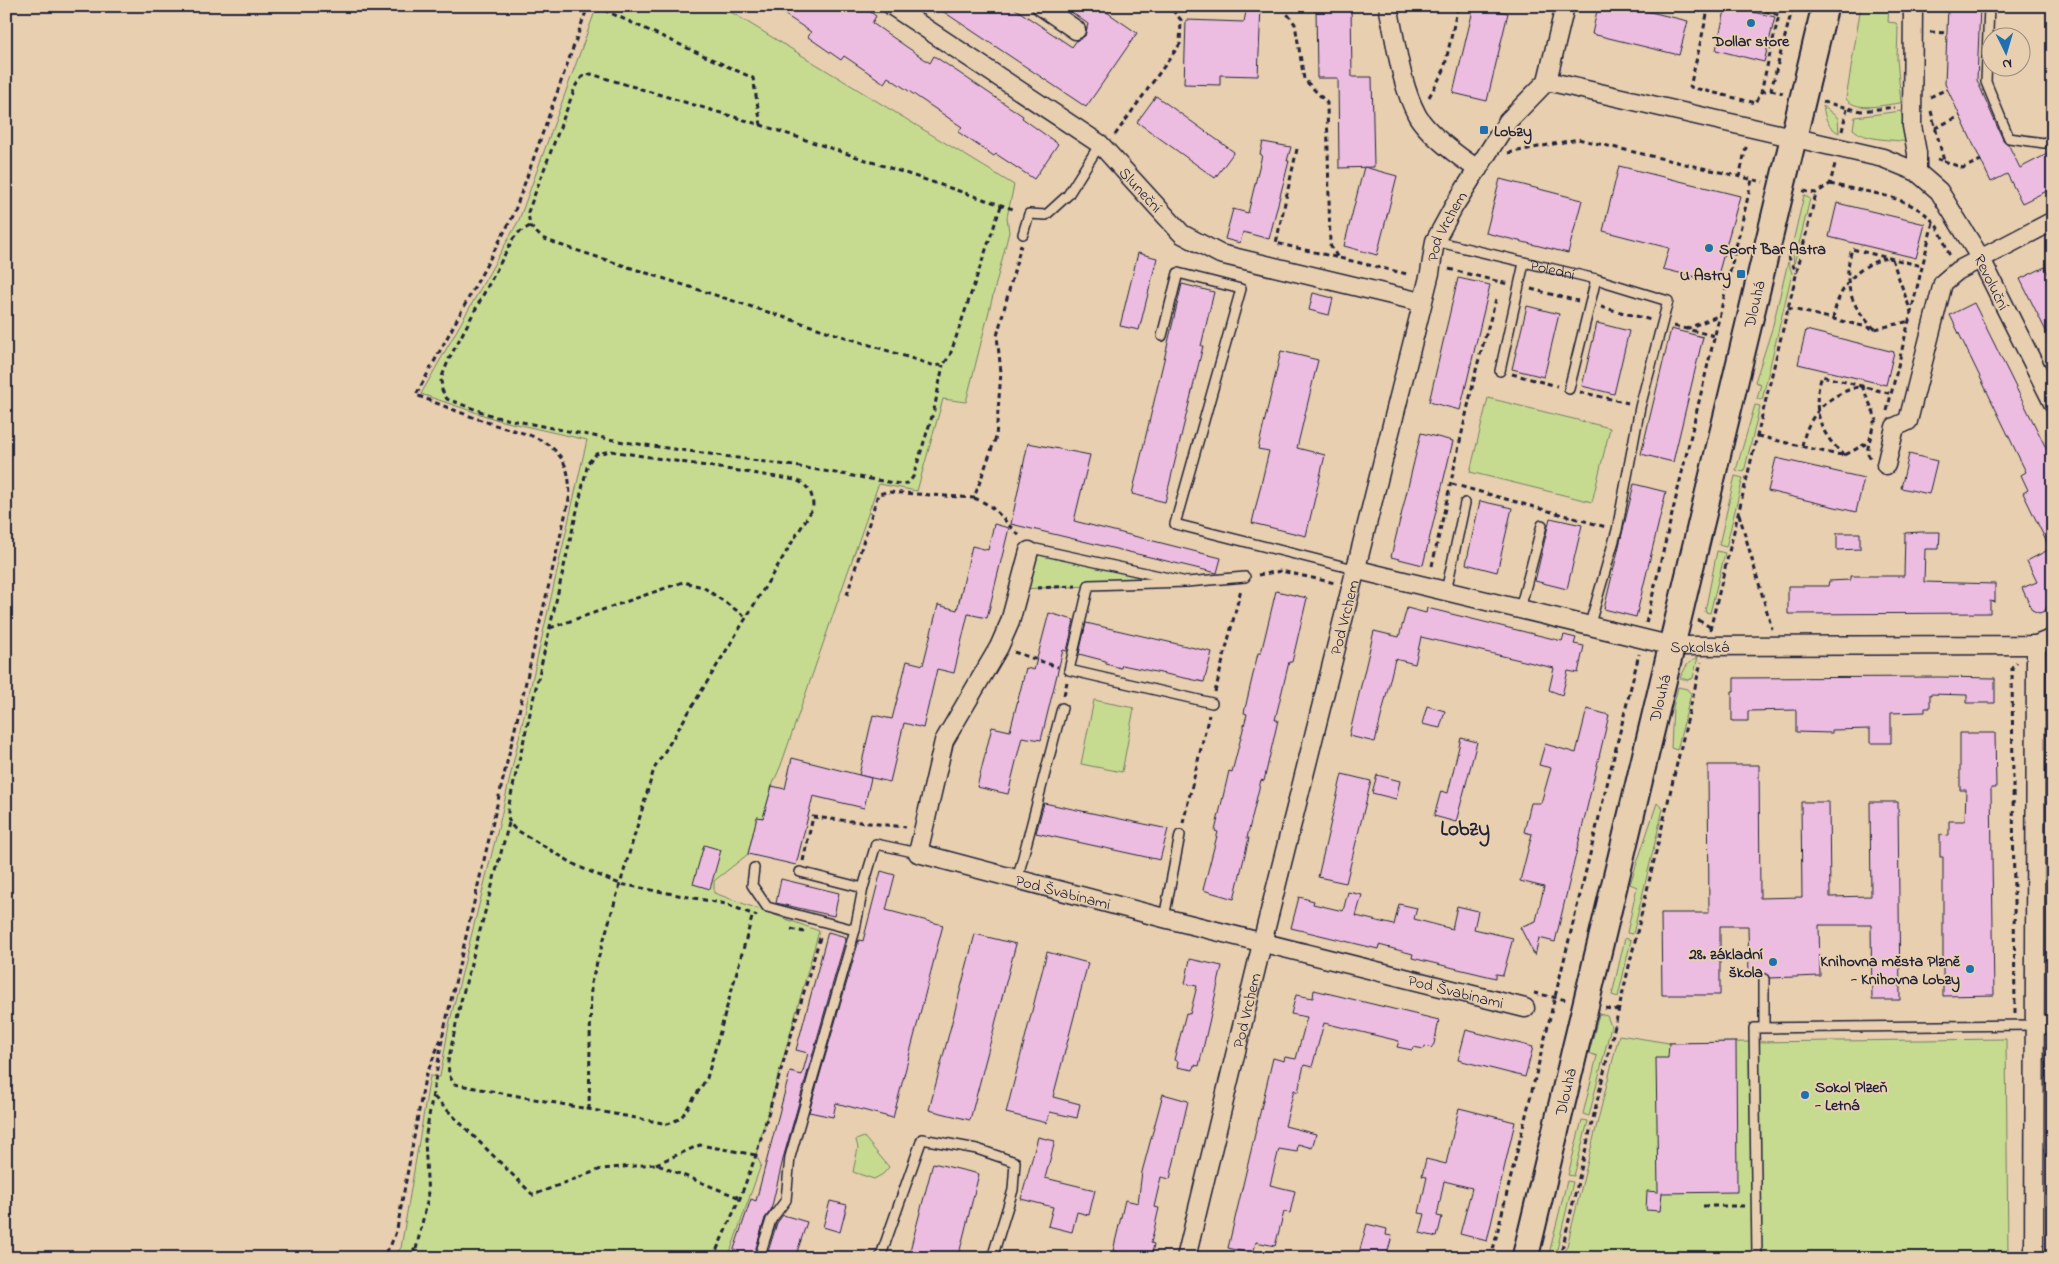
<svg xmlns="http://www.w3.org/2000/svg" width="2059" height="1264" font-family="'Indie Flower',sans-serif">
<rect width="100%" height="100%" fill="#e7cfaf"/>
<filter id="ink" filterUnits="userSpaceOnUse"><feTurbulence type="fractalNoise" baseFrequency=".02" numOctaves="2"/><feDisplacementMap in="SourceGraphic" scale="10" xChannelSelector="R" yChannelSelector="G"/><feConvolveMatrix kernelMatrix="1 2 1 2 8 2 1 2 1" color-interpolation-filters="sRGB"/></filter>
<g filter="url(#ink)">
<!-- green -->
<g fill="#c7db90" stroke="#747e66">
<polygon points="597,6 721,6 1014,185 1007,217 1009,232 966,402 943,399 917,491 879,484 877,488 781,765 772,786 763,818 757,817 748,854 714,881 714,893 819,931 756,1155 761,1165 728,1258 391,1258 401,1248 430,1076 440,1077 449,1025 500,821 587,440 498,420 421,394 519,220"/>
<path d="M1861 6H1889L1888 22 1896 23 1898 27 1897 59 1901 103C1885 104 1858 113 1846 99Z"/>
<path d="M1823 106 1838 118 1839 133C1828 127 1825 119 1823 106Z"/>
<path d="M1901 111 1908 142C1892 139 1865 141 1853 129L1855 117Z"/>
<polygon points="1804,195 1810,199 1794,264 1792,246"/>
<polygon points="1788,262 1792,273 1762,400 1757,399 1761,384 1755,382 1772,329"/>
<polygon points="1488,398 1610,428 1592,502 1470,472"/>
<polygon points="1755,405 1760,406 1744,472 1736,470"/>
<polygon points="1735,476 1743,478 1726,547 1719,545"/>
<polygon points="1029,551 1187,582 1018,589"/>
<polygon points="1717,551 1725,553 1710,613 1705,612"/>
<polygon points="1698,657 1693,678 1688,680 1680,678 1687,665"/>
<polygon points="1678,687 1687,689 1691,694 1677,750 1671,748 1673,707"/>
<polygon points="1094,700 1134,708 1122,772 1081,764"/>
<polygon points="1657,803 1663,809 1633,934 1627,933 1637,887 1630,884"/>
<polygon points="1625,938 1631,940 1618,997 1612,995"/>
<polygon points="1599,1014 1607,1016 1611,1026 1589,1116 1583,1114 1597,1056 1589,1053"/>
<polygon points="1619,1035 1669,1043 2006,1039 2008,1258 1564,1258"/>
<polygon points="1582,1120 1588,1121 1574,1176 1568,1175"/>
<polygon points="864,1137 889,1167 883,1174 874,1179 853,1172 858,1148 856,1140"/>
<polygon points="1567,1181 1573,1182 1555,1258 1548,1258"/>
</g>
<!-- building -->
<g fill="#ecbde0" stroke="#22223b">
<polygon points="772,6 862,6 876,16 872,23 930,63 934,56 1023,116 1022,118 1058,144 1034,179 996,154 994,156 958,132 962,127 888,77 884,83 844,56 841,60 808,37 811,32"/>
<polygon points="935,6 1011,6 1072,47 1077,40 1085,36 1088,24 1063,6 1098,6 1137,33 1086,107"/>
<polygon points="1247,6 1261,6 1258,76 1220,75 1220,85 1184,84 1186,20 1244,22"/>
<polygon points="1316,6 1351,6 1352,77 1372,77 1374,167 1339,168 1338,78 1317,78"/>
<polygon points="1474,6 1508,13 1487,101 1453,93"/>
<polygon points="1598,6 1625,6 1688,21 1679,55 1592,34"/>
<polygon points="1726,6 1775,17 1764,62 1716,50"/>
<polygon points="1948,6 1980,6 1977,80 2003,140 2008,144 2020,168 2053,151 2053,188 2022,203 2007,174 1991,182 1945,84"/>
<polygon points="1156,96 1234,152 1215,178 1137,122"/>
<polygon points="1263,142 1291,147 1287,161 1289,161 1269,239 1243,232 1240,243 1225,239 1233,209 1248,213 1262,155 1260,154"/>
<polygon points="1619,166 1740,196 1716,282 1663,269 1669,248 1603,231"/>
<polygon points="1364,167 1397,176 1377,255 1344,246"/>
<polygon points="1500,179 1582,200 1568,253 1486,233"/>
<polygon points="1837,203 1925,224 1916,258 1829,237"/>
<polygon points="1138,253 1157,258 1139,330 1120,326"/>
<polygon points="2045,267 2053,284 2053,345 2020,279"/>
<polygon points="1458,278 1490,285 1460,410 1429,402"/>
<polygon points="1182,284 1214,292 1201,346 1203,346 1165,502 1132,494"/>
<polygon points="1313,293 1333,298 1329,315 1309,310"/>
<polygon points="1974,303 2053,462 2053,615 2048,604 2045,611 2039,613 2032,610 2022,588 2037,582 2027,561 2050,549 2023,493 2028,490 2021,475 2026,472 1950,315"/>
<polygon points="1527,306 1559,314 1544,377 1512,369"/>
<polygon points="1597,323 1629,331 1614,394 1582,386"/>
<polygon points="1671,329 1703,337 1673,462 1641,454"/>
<polygon points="1806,330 1894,352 1886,385 1798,364"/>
<polygon points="1281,351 1318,360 1297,448 1325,455 1306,536 1252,523 1269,451 1258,449"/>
<polygon points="1421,433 1453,441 1423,565 1391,557"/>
<polygon points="1028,443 1090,455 1074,521 1221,558 1217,573 1011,524"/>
<polygon points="1909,454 1937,461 1929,494 1901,488"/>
<polygon points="1776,458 1864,478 1856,512 1768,491"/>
<polygon points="1634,484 1666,492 1636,617 1604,609"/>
<polygon points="1480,501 1512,508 1497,572 1466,564"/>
<polygon points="1550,518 1582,525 1567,589 1535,581"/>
<polygon points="994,524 1009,528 987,618 968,614 954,673 937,669 923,728 904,723 890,782 859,775 873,715 892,719 907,661 923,665 938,605 957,610 972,546 988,550"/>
<polygon points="1921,532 1940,532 1939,549 1925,549 1924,582 1995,584 1995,602 1990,601 1990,613 1788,614 1788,586 1828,586 1829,581 1850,580 1850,576 1904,576 1905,533"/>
<polygon points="1837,533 1860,533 1860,549 1837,550"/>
<polygon points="1276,591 1307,598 1292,662 1289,662 1275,720 1278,720 1264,781 1261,780 1247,838 1249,838 1234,899 1203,890 1218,832 1215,831 1229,771 1232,772 1247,714 1244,713 1258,653 1261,653"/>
<polygon points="1407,608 1426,613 1427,608 1562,641 1564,635 1576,638 1574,644 1584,646 1578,673 1568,671 1562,695 1549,690 1554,668 1421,637 1415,664 1395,659 1375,742 1349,736 1374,631 1399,637"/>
<polygon points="1049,613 1074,620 1067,651 1063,650 1041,740 1022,737 1008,794 977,787 992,727 1010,731 1026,668 1034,670"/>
<polygon points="1086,623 1212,652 1204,682 1122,665 1121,668 1106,664 1106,661 1079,654"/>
<polygon points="1940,677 1995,678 1995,703 1967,703 1967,695 1930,694 1930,708 1925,708 1925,712 1891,713 1891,743 1870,743 1870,729 1832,730 1832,733 1796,732 1796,710 1748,711 1748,721 1732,721 1732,691 1734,691 1734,678"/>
<polygon points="1427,706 1445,711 1440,728 1422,724"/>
<polygon points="1587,709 1609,715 1555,942 1539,938 1535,956 1520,927 1536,921 1544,887 1520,881 1532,834 1524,832 1531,803 1541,803 1551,768 1539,765 1545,744 1576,753"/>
<polygon points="1960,733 1995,733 1996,788 1991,788 1994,995 1943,996 1943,857 1940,857 1940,835 1949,836 1949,821 1965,821 1966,790 1960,790"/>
<polygon points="1461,738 1477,742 1456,822 1434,816 1441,791 1448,793"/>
<polygon points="792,758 871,778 864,808 813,796 796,865 748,854 757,817 763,818 772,786 785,789"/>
<polygon points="1708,765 1759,765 1760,898 1802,897 1801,802 1829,802 1830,897 1871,896 1870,802 1898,802 1900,1000 1872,1000 1871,925 1819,925 1820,976 1770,978 1764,973 1758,977 1749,977 1748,926 1720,926 1720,995 1662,995 1661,913 1709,913"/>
<polygon points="1342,774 1371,781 1346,883 1318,877"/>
<polygon points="1377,775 1400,781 1396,799 1372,793"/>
<polygon points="1044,803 1168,829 1160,860 1036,833"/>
<polygon points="704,845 721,850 710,889 693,884"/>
<polygon points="881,871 895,875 886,910 943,925 893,1118 836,1103 833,1117 809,1112 859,940 863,941"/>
<polygon points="781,879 839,893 834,916 776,903"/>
<polygon points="1348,892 1362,895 1356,916 1394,925 1399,904 1417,908 1414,919 1452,929 1457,906 1478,911 1474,929 1513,938 1503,975 1496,974 1496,978 1412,958 1413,954 1379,945 1378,949 1291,928 1299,897 1314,901 1313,904 1343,911"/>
<polygon points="828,932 846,937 784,1155 771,1210 765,1218 753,1258 731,1258 751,1199 756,1201 790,1072 802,1075 808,1053 796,1050"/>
<polygon points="975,934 1016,944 970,1120 929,1110"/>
<polygon points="1047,952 1088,963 1053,1097 1080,1104 1077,1118 1050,1112 1047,1123 1006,1113"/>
<polygon points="1190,959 1222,966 1199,1066 1194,1065 1193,1070 1177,1067 1178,1061 1174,1060 1186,1013 1190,1014 1197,986 1185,984"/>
<polygon points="1314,990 1439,1020 1434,1044 1431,1048 1425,1046 1424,1049 1413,1047 1412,1050 1397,1047 1399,1041 1324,1023 1312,1067 1304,1065 1298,1092 1294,1090 1285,1126 1316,1134 1312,1148 1298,1144 1297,1152 1279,1149 1270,1185 1295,1191 1290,1213 1284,1212 1275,1246 1256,1242 1253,1254 1228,1248 1273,1058 1284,1061 1285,1057 1296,1059 1307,1017 1291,1014 1296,995 1313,998"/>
<polygon points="1466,1030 1533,1047 1525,1077 1458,1060"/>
<polygon points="1736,1042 1737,1192 1662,1193 1660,1211 1646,1210 1647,1191 1658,1192 1656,1058 1668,1058 1669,1043"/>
<polygon points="1163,1094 1188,1101 1170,1179 1161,1177 1154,1207 1159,1208 1151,1243 1154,1244 1151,1258 1143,1258 1113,1251 1125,1200 1138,1203 1142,1172"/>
<polygon points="1459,1108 1515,1122 1487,1241 1460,1234 1472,1188 1444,1181 1437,1216 1442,1217 1437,1237 1420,1233 1425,1214 1419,1213 1427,1177 1422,1176 1426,1159 1446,1164"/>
<polygon points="1038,1137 1055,1141 1045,1178 1095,1190 1089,1215 1077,1212 1072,1232 1048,1226 1053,1207 1021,1199"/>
<polygon points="933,1163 979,1174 958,1258 908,1258"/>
<polygon points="830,1201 847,1205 840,1232 823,1227"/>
<polygon points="783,1215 807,1222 795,1258 766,1258 777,1223"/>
<polygon points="1367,1224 1387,1229 1386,1235 1392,1236 1386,1258 1359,1253"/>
</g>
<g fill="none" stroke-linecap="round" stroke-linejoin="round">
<defs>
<g id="lane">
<polyline points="1989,6 1986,82 2009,138 2044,143 2053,139"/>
<polyline points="1023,234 1029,214 1046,215 1068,195 1100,144"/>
<path id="s1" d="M1435 241 1596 279 1668 301 1640 407 1617 530 1589 627"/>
<polyline points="1162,336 1178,273 1241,289 1175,524 1354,569"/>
<polyline points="1500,371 1524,263"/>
<polyline points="1569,389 1596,279"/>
<polyline points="1029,551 1036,549 1187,582 1245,577"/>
<polyline points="1187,582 1089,585 1069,670 1212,703"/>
<polyline points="1446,591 1465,503"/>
<polyline points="1520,609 1542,525"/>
<polyline points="754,868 752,885 767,907 855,930 863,888 876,844 918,853"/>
<polyline points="800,872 863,888"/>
<polyline points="1017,880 1062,708"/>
<polyline points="1164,918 1180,835"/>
<polyline points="1764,979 1764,1027"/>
<polyline points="759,1258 771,1220 786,1200 790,1157 855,930"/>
<polyline points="880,1258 922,1139 977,1149 1015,1162 1013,1190 992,1258"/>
<polyline points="1757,1258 1754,1028 2035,1025"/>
</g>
<g id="street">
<path id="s2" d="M892 6 1100 144 1182 234 1220 254 1421 302"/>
<polyline points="1041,6 1076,30"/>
<path d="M1388 6C1396 41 1400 83 1417 115 1427 133 1460 158 1478 169"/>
<polyline points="1913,6 1912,126 1917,153 1917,172"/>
<path id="s3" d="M1547 81 1883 158 1917 172 1939 191 1981 259 2053 403"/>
<polyline points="1886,465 1895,427 1908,421 1943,283 1957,271 2053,221"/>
<path id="s4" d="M1029 551 1010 622 999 647 944 741 918 853 1164 918 1525 1008"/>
<path id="s5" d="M1354 569 1673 646 2036 645 2053 638"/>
<polyline points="2035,1025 2053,1024"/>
<path id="s6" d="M1186 1258 1266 927 1430 273 1435 241 1454 206 1508 121 1547 81 1565 6"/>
<polyline points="2034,1258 2036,645"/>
</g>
<g id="secondary">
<path id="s7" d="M1525 1258 1825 6"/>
</g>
</defs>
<!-- lane casing -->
<use href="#lane" stroke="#22223b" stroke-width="12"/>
<!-- street casing -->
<use href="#street" stroke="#22223b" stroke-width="21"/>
<!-- secondary casing -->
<use href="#secondary" stroke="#22223b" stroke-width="29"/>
<!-- path -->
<g stroke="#22223b" stroke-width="3" stroke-dasharray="5 4" stroke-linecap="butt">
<polyline points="1285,6 1285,11 1295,24 1304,79 1327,103 1330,245 1338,258"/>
<polyline points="1695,6 1709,10"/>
<polyline points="1709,6 1690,87 1756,103 1761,92 1779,15 1748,6"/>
<polyline points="604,10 753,78 761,125"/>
<polyline points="1930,32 1947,33"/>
<polyline points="1771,90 1783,93"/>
<polyline points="1761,92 1771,90 1793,6"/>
<polyline points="1429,97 1444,70 1458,6"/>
<polyline points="1930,97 1947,89"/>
<polyline points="1823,102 1861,111 1895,107"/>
<polyline points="1931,111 1944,161 1934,158"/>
<polyline points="1935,128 1960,116"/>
<polyline points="1842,131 1847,109"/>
<polyline points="1115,135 1180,44 1181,20 1169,6"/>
<polyline points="1297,149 1276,243 1407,274"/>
<polyline points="1508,153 1578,139 1763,182"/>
<polyline points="1944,161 1963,168 1981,160"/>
<polyline points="1739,178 1747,143"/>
<path d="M1830 184C1863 192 1913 195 1935 224 1942 232 1945 246 1950 256"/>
<polyline points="1803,191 1816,193 1830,184 1835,164"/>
<polyline points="1001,206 950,355 944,364 935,366 560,245 542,238 530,226 528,212 576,85 582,77 591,74 761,125 1016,210"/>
<polyline points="530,226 518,233 513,239 449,359 441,379 442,390 447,399 496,417 624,442 794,466 900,484 908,483 913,477 934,410 943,365"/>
<polyline points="1788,256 1797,273"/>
<polyline points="1892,259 1911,312"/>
<polyline points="1449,269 1508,284"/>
<polyline points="1531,289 1578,301"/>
<polyline points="1601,307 1651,320"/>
<polyline points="1788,308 1875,329 1910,321"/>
<path d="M1833 319C1838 288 1856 266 1886 258"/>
<polyline points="1674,326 1715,336"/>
<polyline points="1686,329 1720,315"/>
<path d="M1875 329C1850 307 1842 281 1852 249L1922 266"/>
<polyline points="1512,374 1557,386"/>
<polyline points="1580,392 1628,403"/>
<polyline points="1887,411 1933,222"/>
<polyline points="1758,436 1834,454 1845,455 1869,442"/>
<path d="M1802 446C1808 413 1830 393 1862 386L1877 420"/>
<path d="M1845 455C1819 435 1811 407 1822 376L1892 394"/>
<polyline points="1870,458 1867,452 1874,422 1879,418"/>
<polyline points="1452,484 1606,527"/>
<path d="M974 498C998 507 1001 519 1020 536"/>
<polyline points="1739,514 1772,629"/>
<polyline points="1432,566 1477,366 1496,299"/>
<polyline points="1258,575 1281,571 1335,583"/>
<polyline points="1037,588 1076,586"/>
<polyline points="847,595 878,494 888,492 974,498 996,437 1001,372 997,336 1021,245"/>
<polyline points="1698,620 1712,628"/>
<polyline points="1646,623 1752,180"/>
<polyline points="550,628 683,582 703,587 746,617"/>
<polyline points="1710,630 1816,193"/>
<polyline points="1014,652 1058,667"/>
<polyline points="1215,692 1241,589"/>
<polyline points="1064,695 1067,682"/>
<polyline points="509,823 461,1001 448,1062 449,1075 454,1084 668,1124 681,1118 707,1078 753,914"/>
<polyline points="1183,823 1209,715"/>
<polyline points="803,861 813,817 906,827"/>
<polyline points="791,929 804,932"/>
<polyline points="1534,993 1567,1000"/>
<polyline points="1605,1008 1618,1010"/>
<polyline points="2015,1013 2012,668 2017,663"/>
<polyline points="434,1097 533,1195 601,1169 655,1164 740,1198"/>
<path d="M589 1110 591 983 654 769 813 508C813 493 809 486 796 480L611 451 596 454 588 463 509 804C507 815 507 821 515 829L579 867 620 884 726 904 757 916"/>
<polyline points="656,1164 700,1145 756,1155"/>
<polyline points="1703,1206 1745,1206"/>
<polyline points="379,1258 390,1247 397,1229 425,1078 441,1039"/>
<polyline points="407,1258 415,1249"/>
<path d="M414 1258 428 1198 425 1140 443 1034 570 495C569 480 569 468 559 455 542 433 512 432 487 422 463 414 439 404 416 395L513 216 588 6"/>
<polyline points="713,1258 740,1198 756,1155 821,934"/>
<polyline points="1491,1258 1639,654"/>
<polyline points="1560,1258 1701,662"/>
</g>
<!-- lane -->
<use href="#lane" stroke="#e7cfaf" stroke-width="9"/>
<!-- street -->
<use href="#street" stroke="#e7cfaf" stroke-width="18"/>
<!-- secondary -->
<use href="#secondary" stroke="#e7cfaf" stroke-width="25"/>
</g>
</g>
<!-- markers -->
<g fill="#1f6fb2" stroke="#e7cfaf" stroke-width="2">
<circle cx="1751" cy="23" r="5"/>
<rect x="1479" y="125" width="10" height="10" rx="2.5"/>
<circle cx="1709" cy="248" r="5"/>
<rect x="1736" y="269" width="10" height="10" rx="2.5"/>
<circle cx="1773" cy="962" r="5"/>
<circle cx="1970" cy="969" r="5"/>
<circle cx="1805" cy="1095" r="5"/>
</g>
<g text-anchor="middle" stroke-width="4" stroke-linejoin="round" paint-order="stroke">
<!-- poi labels -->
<g font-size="16" font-weight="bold" fill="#22223b" stroke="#e7cfaf" text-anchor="start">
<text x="1751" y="46" text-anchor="middle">Dollar store</text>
<text x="1494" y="136">Lobzy</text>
<text x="1719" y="254">Sport Bar Astra</text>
<text x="1731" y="280" text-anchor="end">U Astry</text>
<text x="1763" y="959" text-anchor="end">28. základní<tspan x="1763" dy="18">škola</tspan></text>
<text x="1960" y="966" text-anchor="end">Knihovna města Plzně<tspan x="1960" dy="18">- Knihovna Lobzy</tspan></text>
<text x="1815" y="1092">Sokol Plzeň<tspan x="1815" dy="18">- Letná</tspan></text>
</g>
<!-- street labels -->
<g font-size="16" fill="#22223b" stroke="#e7cfaf">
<text dy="6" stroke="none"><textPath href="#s2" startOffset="311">Sluneční</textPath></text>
<text dy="6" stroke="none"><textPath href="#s6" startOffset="1065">Pod Vrchem</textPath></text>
<text dy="6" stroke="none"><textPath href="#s1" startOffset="121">Polední</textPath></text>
<text dy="6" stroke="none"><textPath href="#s3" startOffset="516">Revoluční</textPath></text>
<text dy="6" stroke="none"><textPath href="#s7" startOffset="981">Dlouhá</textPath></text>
<text dy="6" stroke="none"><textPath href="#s6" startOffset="660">Pod Vrchem</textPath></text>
<text dy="6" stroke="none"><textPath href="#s5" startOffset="355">Sokolská</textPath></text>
<text dy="6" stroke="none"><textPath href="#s7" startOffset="576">Dlouhá</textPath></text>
<text dy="6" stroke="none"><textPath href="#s4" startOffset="475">Pod Švabinami</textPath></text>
<text dy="6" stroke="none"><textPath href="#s4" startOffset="880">Pod Švabinami</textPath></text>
<text dy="6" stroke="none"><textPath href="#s6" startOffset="255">Pod Vrchem</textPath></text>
<text dy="6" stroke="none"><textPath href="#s7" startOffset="171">Dlouhá</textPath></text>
</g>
<!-- district labels -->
<g font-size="21" font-weight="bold" fill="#22223b" stroke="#e7cfaf">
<text x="1465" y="835">Lobzy</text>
</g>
</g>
<!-- margin -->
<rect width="2059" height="1264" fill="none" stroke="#e7cfaf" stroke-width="25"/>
<rect x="12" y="12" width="2034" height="1239" fill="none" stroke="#22223b" stroke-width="2" filter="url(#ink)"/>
<!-- north arrow -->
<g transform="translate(2006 52) rotate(175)"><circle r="24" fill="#e7cfaf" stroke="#988a81"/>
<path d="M0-4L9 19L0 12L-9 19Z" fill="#1f6fb2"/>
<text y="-8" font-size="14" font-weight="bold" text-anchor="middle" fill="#22223b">N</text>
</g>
</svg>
